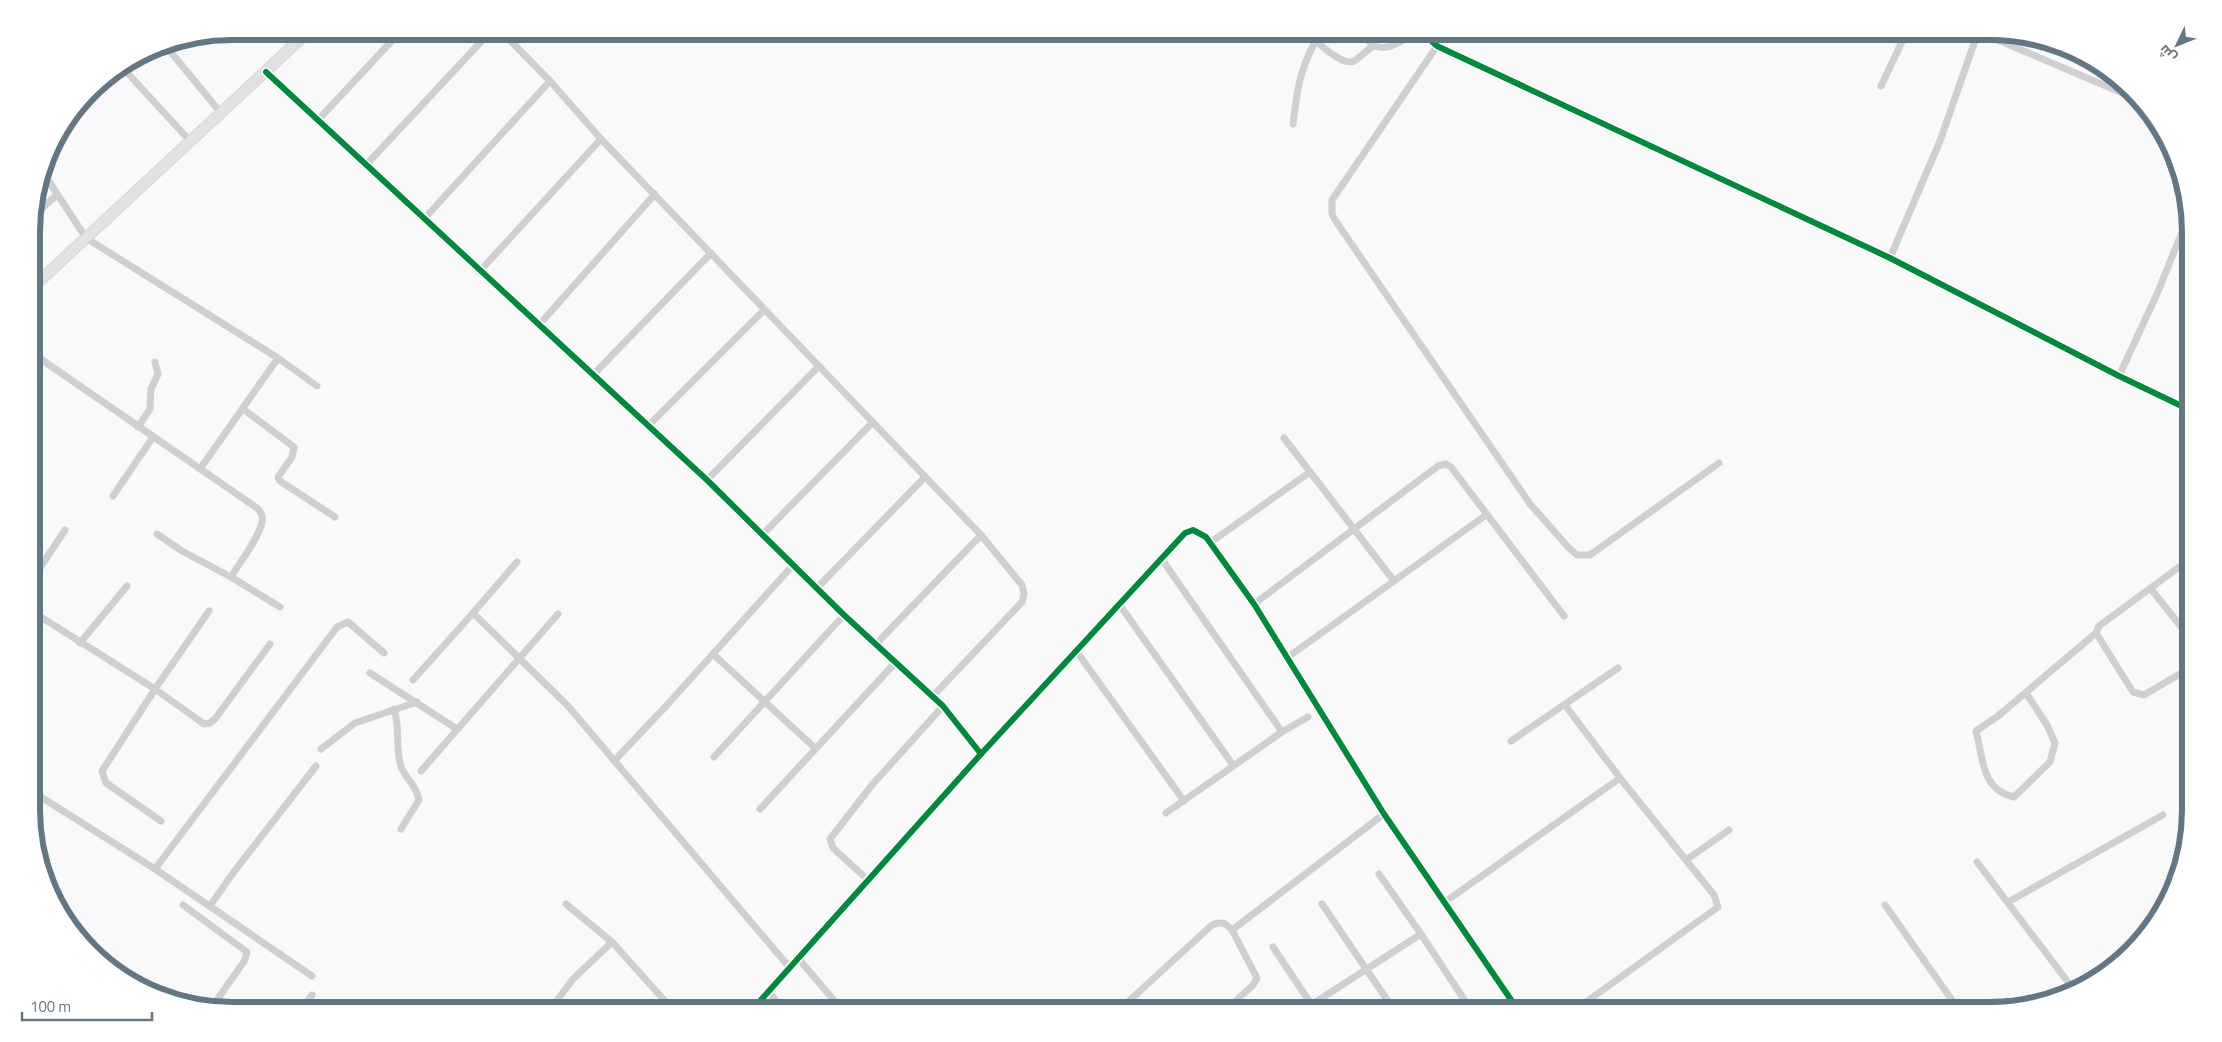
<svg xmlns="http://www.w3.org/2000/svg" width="2222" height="1042" font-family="'Titillium Web',Cairo,sans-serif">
<rect width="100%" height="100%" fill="#f9f9f9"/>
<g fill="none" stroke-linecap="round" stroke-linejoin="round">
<defs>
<polyline id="secondary" points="32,288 309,31"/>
</defs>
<!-- secondary casing -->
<use href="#secondary" stroke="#d5d6d7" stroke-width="12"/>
<!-- street -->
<g stroke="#cecfd0" stroke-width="7">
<polyline points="501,31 550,81 601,139 981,535 1022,585 1024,594 1022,602 932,697"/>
<path d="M1306 31C1314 40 1342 67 1354 61 1361 57 1367 50 1373 46"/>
<path d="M1360 31C1365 36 1369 44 1375 46 1388 52 1406 39 1416 31"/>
<polyline points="1420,31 1437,46 1890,258 2119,376 2190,410"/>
<polyline points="1977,31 2141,101"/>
<polyline points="165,45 221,113"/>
<polyline points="1437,46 1332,200 1332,214 1335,220 1530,504 1568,547 1577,555 1590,555 1719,463"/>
<polyline points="122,67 190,141"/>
<polyline points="266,72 707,480 844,615 943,706 981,754 751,1011"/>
<polyline points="1881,86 1907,31"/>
<polyline points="318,120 401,31"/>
<path d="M1293 124C1297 91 1299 72 1315 42"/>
<polyline points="366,165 491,31"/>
<polyline points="44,174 86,238 278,358 317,386"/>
<polyline points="33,216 57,195"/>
<polyline points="424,219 550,81"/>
<polyline points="1890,258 1940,141 1978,32"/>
<polyline points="479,272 601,139"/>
<polyline points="539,325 655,194"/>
<path d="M32 353 257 508C261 512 264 516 262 522 259 538 240 562 231 577L280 607"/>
<polyline points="593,375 711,253"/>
<polyline points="2119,376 2157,294 2189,215"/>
<polyline points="243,409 294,447 292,457 278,477 280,481 335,517"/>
<polyline points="648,426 764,310"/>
<polyline points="138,427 150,409 151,389 158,374 155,362"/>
<polyline points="1284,438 1394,581"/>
<polyline points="200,469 278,358"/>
<polyline points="707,480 819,366"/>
<polyline points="32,493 33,493"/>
<polyline points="113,496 153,437"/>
<polyline points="157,534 182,551 231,577"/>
<polyline points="762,535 872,423"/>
<polyline points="1211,542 1310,472"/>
<polyline points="1161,558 1282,732"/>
<polyline points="32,580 65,530"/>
<polyline points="817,588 925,477"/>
<polyline points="2151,589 2190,638"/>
<polyline points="1119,604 1233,765"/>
<polyline points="1254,604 1438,466 1446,464 1451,467 1564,616"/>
<polyline points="33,612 155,689 204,724 210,723 215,719 270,644"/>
<polyline points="473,613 517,562"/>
<polyline points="2096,633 2133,692 2144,695 2190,668"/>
<polyline points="80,643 127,586"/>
<polyline points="876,644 981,535"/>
<polyline points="1077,652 1184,801"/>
<polyline points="713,654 815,748"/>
<polyline points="1288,657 1486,515"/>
<polyline points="370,673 457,729"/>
<polyline points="413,680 473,613 568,706 790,968"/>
<path d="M2026 693 2047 725 2055 743 2050 762 2014 797C1981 790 1983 757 1976 731L1998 716 2096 633 2099 626 2190 559"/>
<polyline points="1565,705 1620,778"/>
<path d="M394 709C401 728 394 749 402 769 408 781 416 785 419 800L401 829"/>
<polyline points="1511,741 1618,668"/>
<polyline points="321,749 355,723 417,702"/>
<polyline points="981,754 1185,533 1193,530 1206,537 1254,604 1384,814 1518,1010"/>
<polyline points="714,757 844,615"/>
<polyline points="615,760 667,705 793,565"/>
<polyline points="421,771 558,614"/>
<polyline points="33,792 155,869 337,627 348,622 384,653"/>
<polyline points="760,809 895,663"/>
<polyline points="1166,813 1282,732 1308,717"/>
<polyline points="161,821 106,783 102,771 155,689 209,611"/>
<polyline points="1686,860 1729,830"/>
<polyline points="1977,862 2074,990"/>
<polyline points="155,869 312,976"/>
<polyline points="1379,874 1421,934"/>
<polyline points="869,881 833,848 830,839 872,785 943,706"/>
<polyline points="1445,902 1620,778 1714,895 1718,907 1575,1010"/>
<polyline points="2008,902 2163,815"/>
<polyline points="566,904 612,942 674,1011"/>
<polyline points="1322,904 1394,1010"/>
<polyline points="183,905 247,952 245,960 212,1007"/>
<polyline points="1885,905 1959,1010"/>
<polyline points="210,906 233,873 316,766"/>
<polyline points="1273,947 1315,1010"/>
<polyline points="798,958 843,1011"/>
<polyline points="768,991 784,1011"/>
<polyline points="1003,1005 1008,1011"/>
<polyline points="1311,1005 1421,934 1471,1010"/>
<polyline points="301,1011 312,995"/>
<polyline points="549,1011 573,979 612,942"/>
<path d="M1118 1011 1212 925C1221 921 1226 923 1232 930L1384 814"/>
<polyline points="1225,1011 1253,985 1257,978 1232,930"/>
</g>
<!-- secondary -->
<use href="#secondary" stroke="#e1e2e2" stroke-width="10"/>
<defs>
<g id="cycleway">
<polyline points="1420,31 1437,46 1890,258 2119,376 2190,410"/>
<polyline points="266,72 707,480 844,615 943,706 981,754 751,1011"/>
<polyline points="981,754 1185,533 1193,530 1206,537 1254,604 1384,814 1518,1010"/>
</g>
</defs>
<!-- cycleway casing -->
<use href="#cycleway" stroke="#fff" stroke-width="9"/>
<!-- cycleway -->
<use href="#cycleway" stroke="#00873e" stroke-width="6"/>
</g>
<!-- crop -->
<path d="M0 0H2222V1042H0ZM232 40H1990A192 192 0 0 1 2182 232V810A192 192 0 0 1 1990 1002H232A192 192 0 0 1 40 810V232A192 192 0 0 1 232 40Z" fill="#fff" fill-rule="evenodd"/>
<path fill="none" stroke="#657683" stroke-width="6" d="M232 40H1990A192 192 0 0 1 2182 232V810A192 192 0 0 1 1990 1002H232A192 192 0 0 1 40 810V232A192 192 0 0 1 232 40Z"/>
<!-- north arrow -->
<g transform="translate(2177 45) rotate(227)" stroke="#ffffff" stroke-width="4" paint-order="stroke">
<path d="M0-4L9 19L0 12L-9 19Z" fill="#657683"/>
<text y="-8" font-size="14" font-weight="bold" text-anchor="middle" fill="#657683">ش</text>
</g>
<!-- scale -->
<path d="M22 1012v8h130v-8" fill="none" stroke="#657683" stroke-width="2.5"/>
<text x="30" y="1012" font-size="15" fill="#657683" stroke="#ffffff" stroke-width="4" paint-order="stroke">100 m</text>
</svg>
